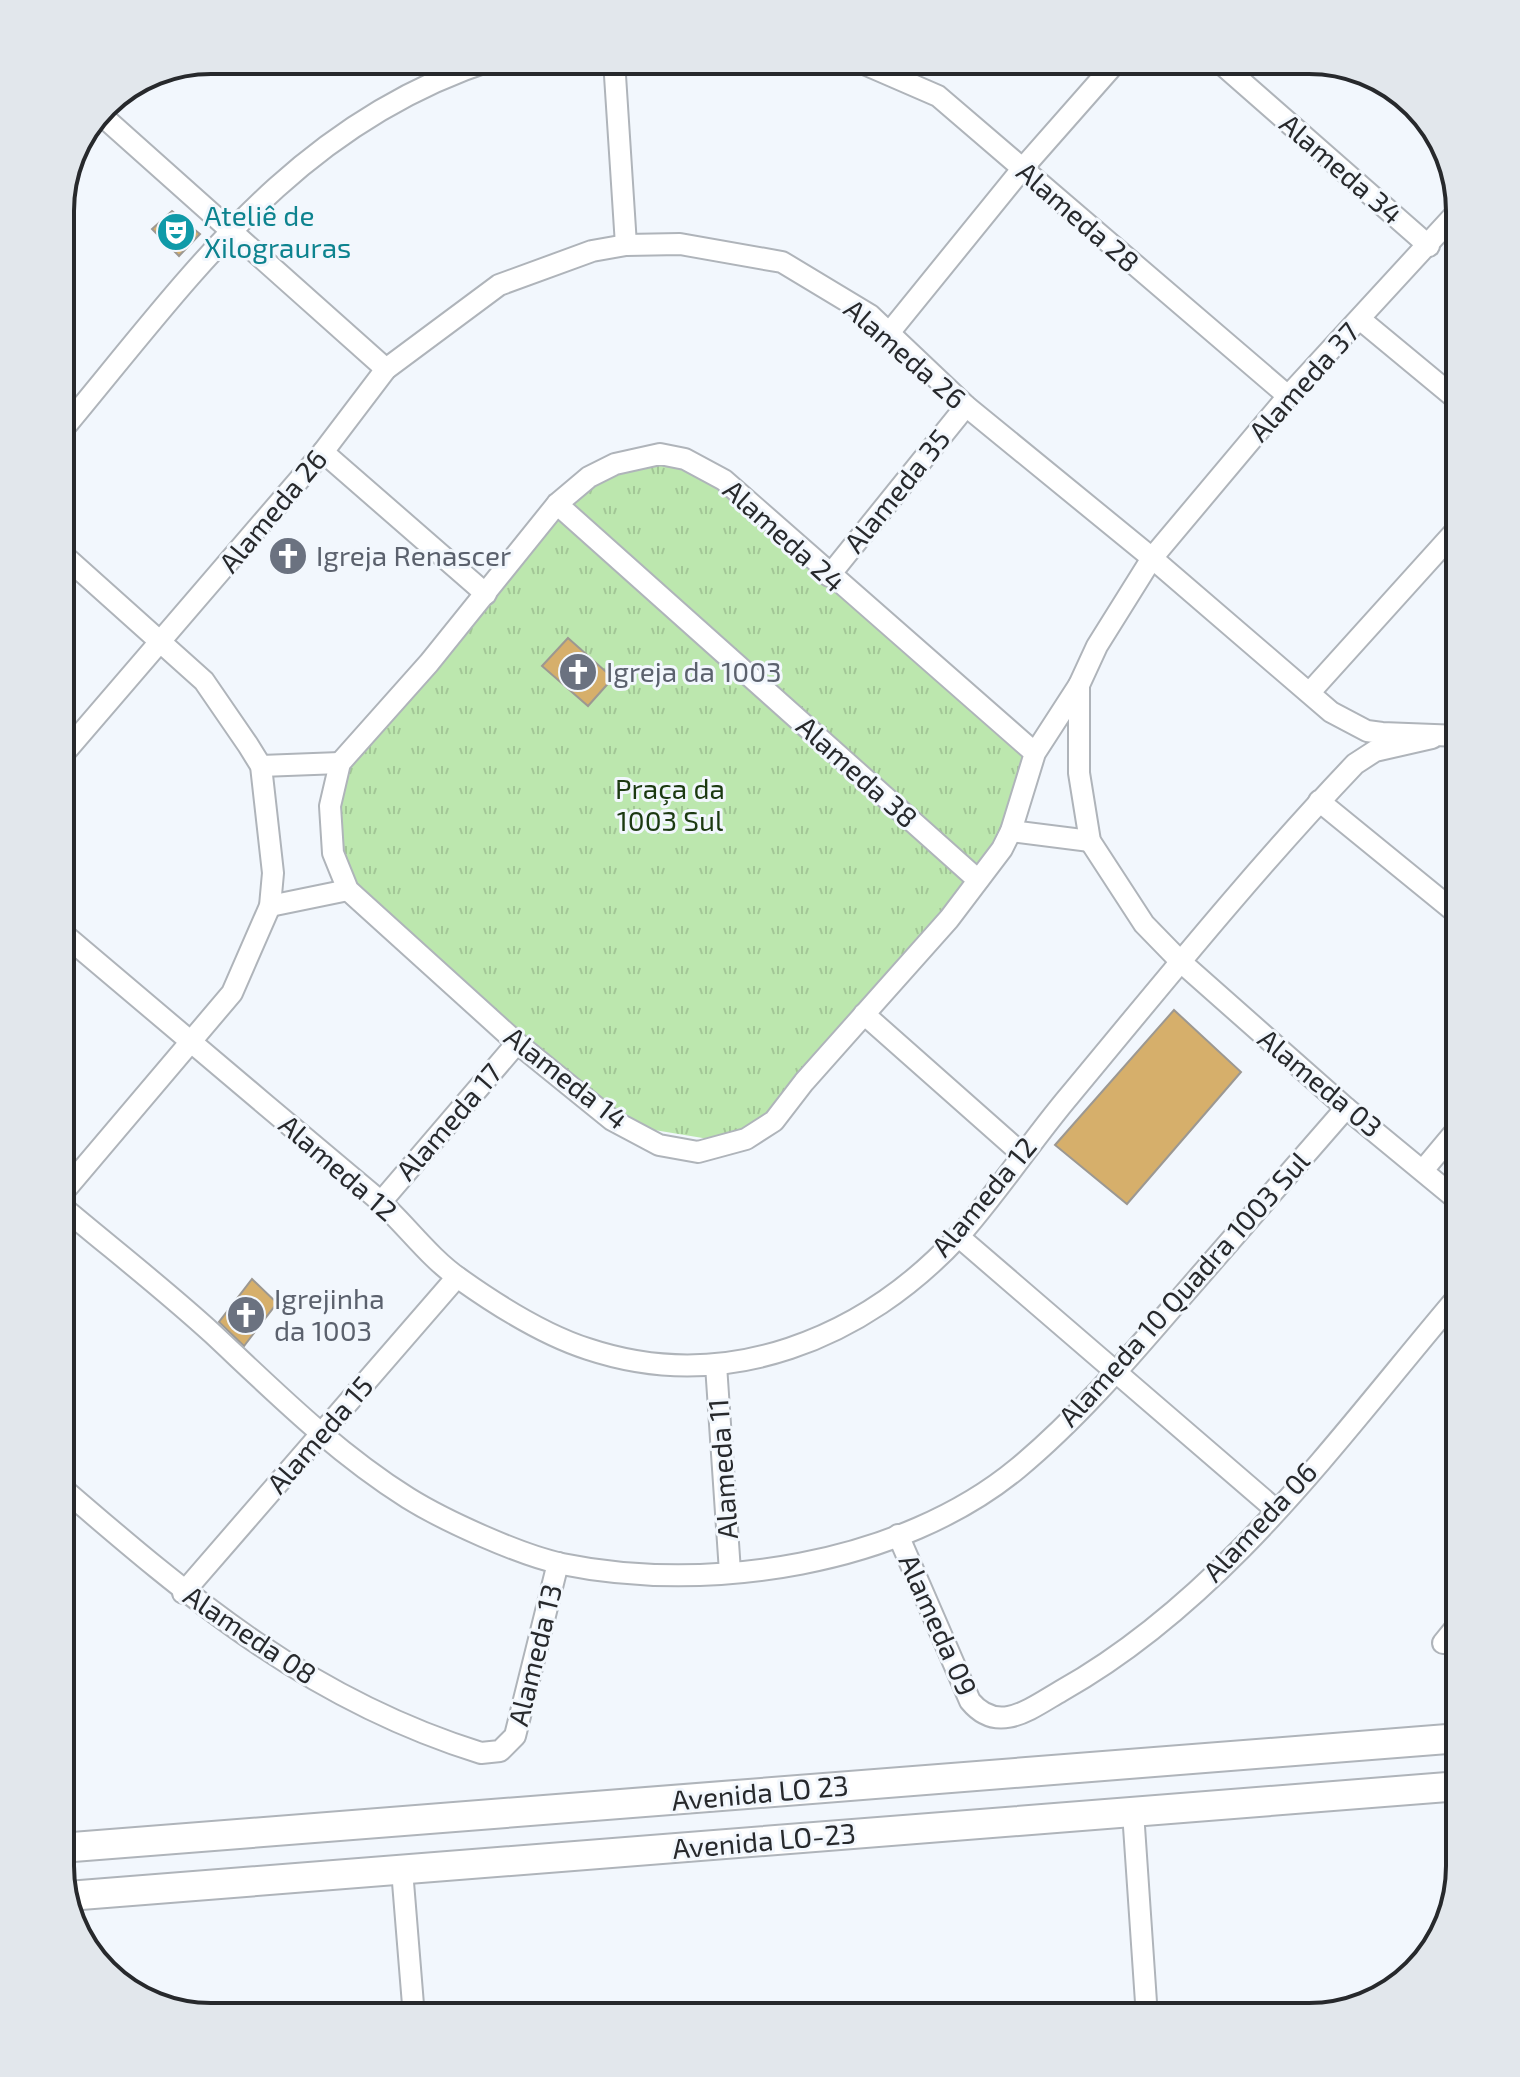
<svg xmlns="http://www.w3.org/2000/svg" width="1520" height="2077" font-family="'Exo 2',sans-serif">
<defs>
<pattern id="park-tufts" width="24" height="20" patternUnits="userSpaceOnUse" patternTransform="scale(2)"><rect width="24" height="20" fill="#bce7ae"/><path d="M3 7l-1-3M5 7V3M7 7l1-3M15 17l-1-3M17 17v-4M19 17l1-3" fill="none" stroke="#a2c696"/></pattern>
</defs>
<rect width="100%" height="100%" fill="#f2f7fd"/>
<!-- park -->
<polygon fill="url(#park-tufts)" points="660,454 747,499 1035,753 1011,831 788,1103 733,1143 612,1123 346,888 330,831 340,763 569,494"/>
<!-- building -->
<g fill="#d6af6b" stroke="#9c9892" stroke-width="2">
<polygon points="172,211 200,234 179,256 152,229"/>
<polygon points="568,638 613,678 588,706 542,666"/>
<polygon points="1174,1010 1241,1072 1127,1204 1055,1145"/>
<polygon points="252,1279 277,1303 244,1346 219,1322"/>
</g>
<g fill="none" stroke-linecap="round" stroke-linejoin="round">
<defs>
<g id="street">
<polyline points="614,60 626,245"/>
<polyline points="855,60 938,96 1288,396"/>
<polyline points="1217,60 1429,246"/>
<polyline points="99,113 386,369"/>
<polyline points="1460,209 1288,396 1152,558 1097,646 1079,685 1079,773 1090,841 1144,924 1181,962 1346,1108 1460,1202"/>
<polyline points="1361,320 1460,402"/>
<polyline points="889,333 1022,169 1118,60"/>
<path d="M60 433C188 280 293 124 492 60"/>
<polyline points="323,452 486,594"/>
<polyline points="557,504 978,880"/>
<polyline points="829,576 966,406"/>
<polyline points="1311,691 1460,526"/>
<polyline points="1035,753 724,480 685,459 660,454 615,464 589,477 557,504 429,663 340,763 330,806 333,853 348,890 517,1043 612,1120 659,1145 698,1152 746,1139 774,1121 804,1082 949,919 1002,849 1011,831 1035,753 1079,685"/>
<polyline points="60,758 323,452 386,369 499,285 592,251 626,245 680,244 782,262 870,315 966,406 1152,558 1331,712 1367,731 1382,733 1460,736"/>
<polyline points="261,766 340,763"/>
<polyline points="1319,801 1460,916"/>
<polyline points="1011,831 1090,841"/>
<polyline points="270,906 348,890"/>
<path d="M60 931C165 1020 269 1108 374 1196 404 1222 428 1257 460 1279 498 1306 544 1335 588 1349 726 1395 864 1339 959 1236 998 1192 1032 1140 1070 1095 1163 983 1255 869 1355 764L1375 751 1432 738"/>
<polyline points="864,1014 1021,1153"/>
<polyline points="1424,1169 1460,1126"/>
<polyline points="60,1196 232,993 270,906 273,873 261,766 248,745 204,681 60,552"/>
<polyline points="381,1202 517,1043"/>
<path d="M60 1205C111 1248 164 1289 213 1334 276 1393 335 1452 408 1498 445 1521 520 1555 562 1564 708 1594 901 1565 1018 1468 1077 1419 1128 1359 1178 1301 1234 1237 1290 1173 1346 1108"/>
<polyline points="958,1236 1276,1510"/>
<polyline points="716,1365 730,1572"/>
<path d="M60 1486C192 1600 310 1700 481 1753L500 1751 515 1736 558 1563"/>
<path d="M898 1535 970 1701C998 1735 1030 1709 1061 1691 1225 1599 1340 1435 1460 1294"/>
<polyline points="183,1593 457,1277"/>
<polyline points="1443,1643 1460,1622"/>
<polyline points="1133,1812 1147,2017"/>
<polyline points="402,1870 414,2017"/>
</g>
<g id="secondary">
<polyline points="60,1848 1460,1738"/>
<polyline points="68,1896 1460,1786"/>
</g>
</defs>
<!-- street casing -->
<use href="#street" stroke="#afb4ba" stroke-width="24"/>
<!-- secondary casing -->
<use href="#secondary" stroke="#afb4ba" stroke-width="32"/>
<!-- street -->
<use href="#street" stroke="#fff" stroke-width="20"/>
<!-- secondary -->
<use href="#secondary" stroke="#fff" stroke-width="28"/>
</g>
<!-- icons -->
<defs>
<symbol id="theatre-disc" viewBox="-11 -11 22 22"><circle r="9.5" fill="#0f9aa8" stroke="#f2f7fd"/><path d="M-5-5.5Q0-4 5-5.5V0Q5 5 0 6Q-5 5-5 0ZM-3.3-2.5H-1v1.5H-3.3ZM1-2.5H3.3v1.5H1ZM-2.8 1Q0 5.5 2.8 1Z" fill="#fff"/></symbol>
<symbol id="church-disc" viewBox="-11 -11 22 22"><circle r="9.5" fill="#6b7280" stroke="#f2f7fd"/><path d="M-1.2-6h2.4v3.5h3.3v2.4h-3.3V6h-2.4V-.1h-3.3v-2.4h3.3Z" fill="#fff"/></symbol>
</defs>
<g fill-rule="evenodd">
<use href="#theatre-disc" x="154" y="210" width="44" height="44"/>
<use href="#church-disc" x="266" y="534" width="44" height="44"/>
<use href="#church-disc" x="556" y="650" width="44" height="44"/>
<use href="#church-disc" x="224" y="1293" width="44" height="44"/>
</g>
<g text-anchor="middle" stroke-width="6" stroke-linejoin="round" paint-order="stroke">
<!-- street labels -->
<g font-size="28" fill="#27292c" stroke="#f2f7fd">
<text transform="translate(1341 169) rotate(41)" y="10">Alameda 34</text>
<text transform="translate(1078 217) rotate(41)" y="10">Alameda 28</text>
<text transform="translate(905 354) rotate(41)" y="10">Alameda 26</text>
<text transform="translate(1304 382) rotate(-48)" y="10">Alameda 37</text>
<text transform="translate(897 491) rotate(-51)" y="10">Alameda 35</text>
<text transform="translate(273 511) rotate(-50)" y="10">Alameda 26</text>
<text transform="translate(784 536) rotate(42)" y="10">Alameda 24</text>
<text transform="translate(857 772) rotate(42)" y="10">Alameda 38</text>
<text transform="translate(566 1078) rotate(38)" y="10">Alameda 14</text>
<text transform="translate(1320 1083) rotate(40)" y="10">Alameda 03</text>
<text transform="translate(449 1122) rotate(-49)" y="10">Alameda 17</text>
<text transform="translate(338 1168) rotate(41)" y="10">Alameda 12</text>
<text transform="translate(984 1197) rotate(-50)" y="10">Alameda 12</text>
<text transform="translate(1184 1289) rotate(-48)" y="10">Alameda 10 Quadra 1003 Sul</text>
<text transform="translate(320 1435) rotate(-49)" y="10">Alameda 15</text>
<text transform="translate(723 1469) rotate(-94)" y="10">Alameda 11</text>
<text transform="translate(1260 1522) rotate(-47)" y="10">Alameda 06</text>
<text transform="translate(938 1625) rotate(66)" y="10">Alameda 09</text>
<text transform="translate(250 1635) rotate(34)" y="10">Alameda 08</text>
<text transform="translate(535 1655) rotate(-76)" y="10">Alameda 13</text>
<text transform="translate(760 1793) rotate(-5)" y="10">Avenida LO 23</text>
<text transform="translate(764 1841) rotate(-5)" y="10">Avenida LO-23</text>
</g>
<!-- culture labels -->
<g font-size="28" fill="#0d838f" stroke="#f2f7fd" text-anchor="start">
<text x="204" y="226">Ateliê de<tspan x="204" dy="32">Xilograuras</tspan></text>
</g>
<!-- worship labels -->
<g font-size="28" fill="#5b616d" stroke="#f2f7fd" text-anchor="start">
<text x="316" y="566">Igreja Renascer</text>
<text x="606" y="682">Igreja da 1003</text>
<text x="274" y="1309">Igrejinha<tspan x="274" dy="32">da 1003</tspan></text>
</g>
<!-- park labels -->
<g font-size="28" fill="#1b3910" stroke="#f2f7fd">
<text x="670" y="799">Praça da<tspan x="670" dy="32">1003 Sul</tspan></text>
</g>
</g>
<!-- crop -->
<path d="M0 0H1520V2077H0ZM211 74H1309A137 137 0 0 1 1446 211V1866A137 137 0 0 1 1309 2003H211A137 137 0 0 1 74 1866V211A137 137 0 0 1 211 74Z" fill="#e2e7ec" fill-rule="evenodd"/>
<path fill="none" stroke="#27292c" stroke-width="4" d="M211 74H1309A137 137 0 0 1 1446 211V1866A137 137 0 0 1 1309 2003H211A137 137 0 0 1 74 1866V211A137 137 0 0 1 211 74Z"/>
</svg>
